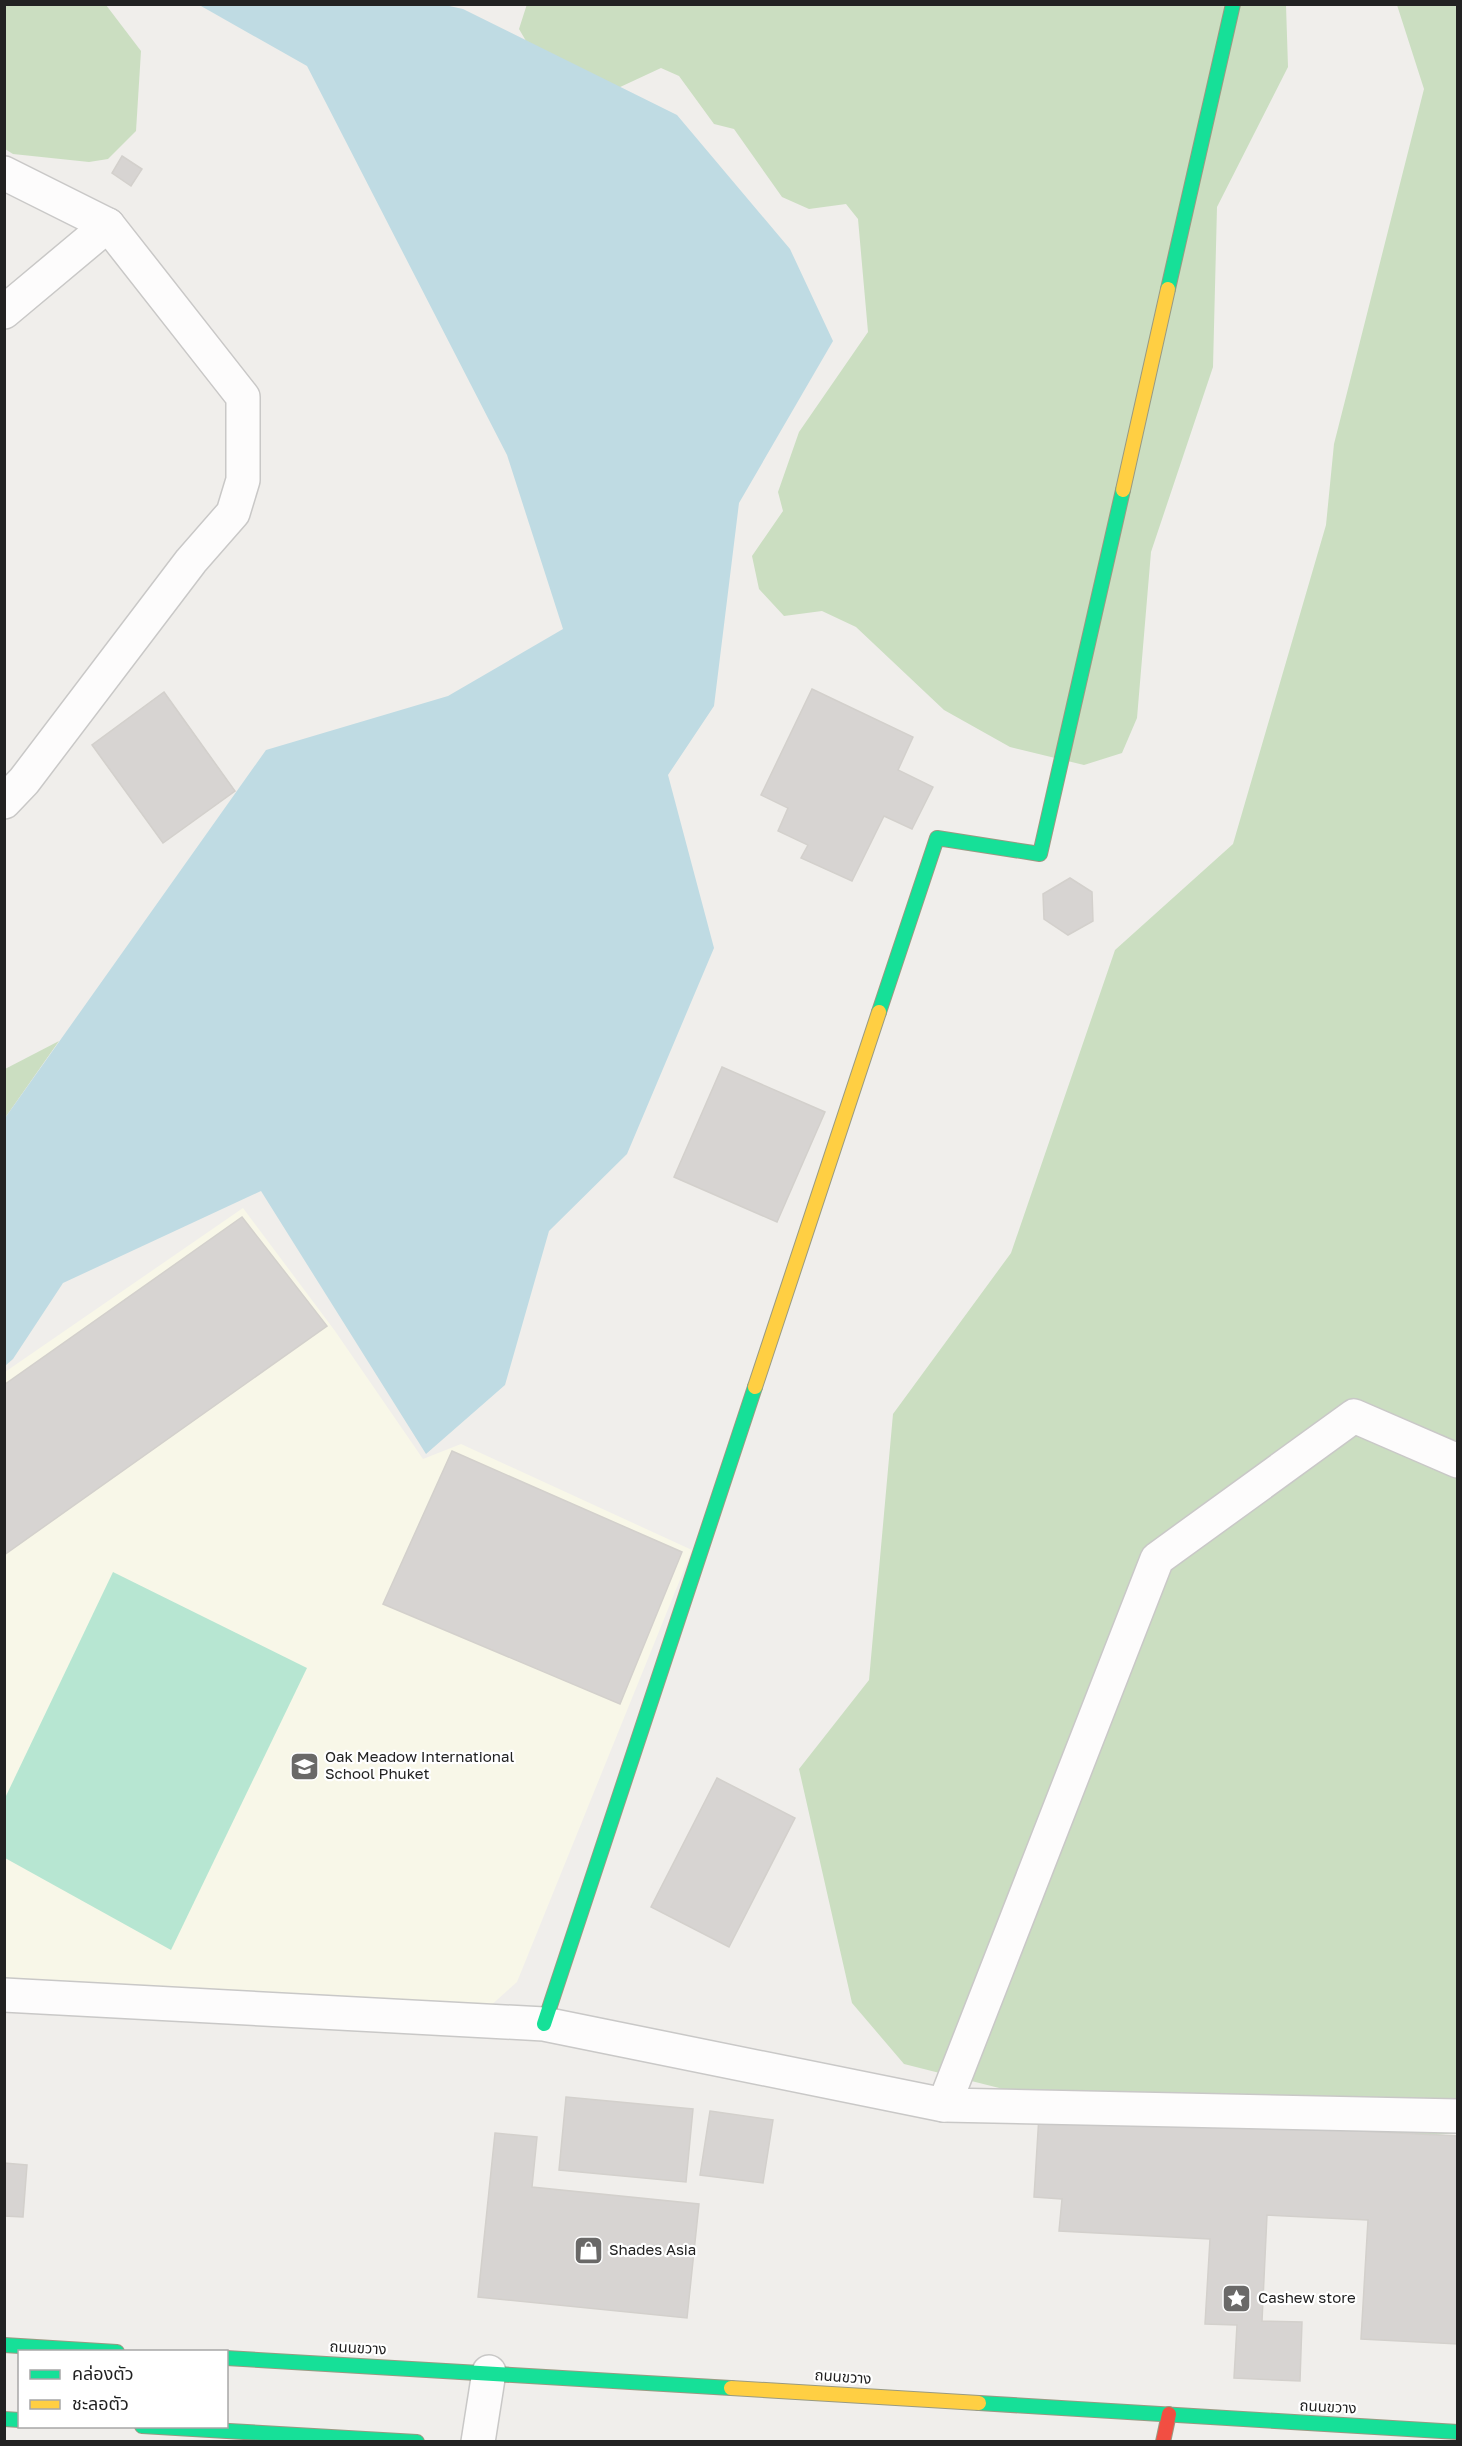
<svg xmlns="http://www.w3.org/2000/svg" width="1462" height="2446" font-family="'Golos Text','Noto Sans Thai',sans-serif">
<rect width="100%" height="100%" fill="#f0eeeb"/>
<!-- education -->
<polygon fill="#f8f7e8" points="243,1208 335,1331 423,1459 461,1444 692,1550 517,1982 488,2008 5,1985 5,1372"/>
<!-- forest -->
<g fill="#cbdec1">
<polygon points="527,4 1286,5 1288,67 1217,207 1213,367 1151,552 1137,718 1122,753 1084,765 1010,747 944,710 856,627 822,611 784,616 759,589 752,556 783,511 778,492 799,432 868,332 858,219 846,204 809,209 782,197 734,129 714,124 679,76 661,68 603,95 547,77 519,29"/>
<polygon points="4,5 106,5 141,51 136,131 108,159 89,162 13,154 5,149"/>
<polygon points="1397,5 1457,5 1457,2133 1400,2138 1094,2112 904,2064 852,2003 799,1769 869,1680 893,1414 1011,1253 1115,950 1233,844 1326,525 1334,444 1424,89"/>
<polygon points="59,1041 5,1118 5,1069"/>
</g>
<!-- pitch -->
<polygon fill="#b7e6d2" points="113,1572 307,1668 171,1950 5,1858 5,1798"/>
<!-- water -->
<polygon fill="#bfdbe3" points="207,4 440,4 463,9 677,115 790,249 833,341 739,503 714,706 668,775 714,948 627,1154 549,1231 505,1385 426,1454 261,1191 63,1283 13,1359 5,1366 5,1118 266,750 448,696 563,629 507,455 307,66 201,6"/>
<!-- building -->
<g fill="#d7d4d2" stroke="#d3d0cc" stroke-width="1.5">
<polygon points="122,156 142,169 131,186 112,173"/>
<polygon points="812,689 913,737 898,770 933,787 912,829 884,816 852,881 801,858 808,845 778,831 788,808 761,795"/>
<polygon points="164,692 235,791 163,843 92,745"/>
<polygon points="1070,878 1092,892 1093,921 1068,935 1044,919 1043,894"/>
<polygon points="722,1067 825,1112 777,1222 674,1177"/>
<polygon points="242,1217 327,1326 4,1555 4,1385"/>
<polygon points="452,1451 682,1552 620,1704 383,1604"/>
<polygon points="717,1778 795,1818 729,1947 651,1907"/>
<polygon points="566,2097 693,2109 686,2182 559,2170"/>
<polygon points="710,2111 773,2120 763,2183 700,2175"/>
<polygon points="1039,2115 1458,2136 1458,2344 1361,2339 1368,2220 1267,2215 1262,2321 1302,2322 1300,2381 1234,2378 1237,2325 1205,2324 1210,2239 1059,2231 1062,2199 1034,2197"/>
<polygon points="495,2133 537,2137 532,2187 699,2204 687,2318 478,2297"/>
<polygon points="4,2163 27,2165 23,2217 4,2216"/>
</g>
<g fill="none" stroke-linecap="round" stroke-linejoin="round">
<defs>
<g id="street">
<polyline points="4,173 108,225 243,397 243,480 233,513 191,561 24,781 4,802"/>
<polyline points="4,312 108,225"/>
<polyline points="4,1995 544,2024 944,2105 1458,2116"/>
<polyline points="944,2105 1157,1559 1354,1416 1458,1461"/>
<polyline points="478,2442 489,2372"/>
</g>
<g id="fast">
<polyline points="1168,289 1233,4"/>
<polyline points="879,1012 937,838 1040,854 1123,490"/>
<polyline points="544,2024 755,1387"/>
<polyline points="4,2345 117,2352"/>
<polyline points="226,2358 731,2388"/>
<polyline points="979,2403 1458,2432"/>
<polyline points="4,2419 20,2420"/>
<polyline points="142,2426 417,2442"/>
</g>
<g id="slow">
<polyline points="1123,490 1168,289"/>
<polyline points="755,1387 879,1012"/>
<polyline points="731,2388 979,2403"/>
</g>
<polyline id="jam" points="1163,2442 1169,2414"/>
</defs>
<!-- street casing -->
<use href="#street" stroke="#c9c8c7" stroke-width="36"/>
<!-- fast casing -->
<use href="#fast" stroke="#999a82" stroke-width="16"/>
<!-- slow casing -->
<use href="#slow" stroke="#999a82" stroke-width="16"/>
<!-- jam casing -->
<use href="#jam" stroke="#999a82" stroke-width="16"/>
<!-- street -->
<use href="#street" stroke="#fdfcfc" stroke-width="33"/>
<!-- fast -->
<use href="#fast" stroke="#16e098" stroke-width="14"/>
<!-- slow -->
<use href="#slow" stroke="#ffcf43" stroke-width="14"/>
<!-- jam -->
<use href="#jam" stroke="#f24e42" stroke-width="14"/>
</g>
<!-- icons -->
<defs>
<symbol id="school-square" viewBox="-11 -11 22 22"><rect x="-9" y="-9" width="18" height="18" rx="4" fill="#6a6968" stroke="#fff"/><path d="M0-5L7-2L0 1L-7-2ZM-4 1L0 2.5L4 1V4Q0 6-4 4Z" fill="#fff"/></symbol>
<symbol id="shop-square" viewBox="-11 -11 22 22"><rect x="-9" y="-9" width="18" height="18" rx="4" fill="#6a6968" stroke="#fff"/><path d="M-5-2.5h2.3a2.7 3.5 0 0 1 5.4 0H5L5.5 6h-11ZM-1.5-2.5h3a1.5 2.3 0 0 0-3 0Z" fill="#fff"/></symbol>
<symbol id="sight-square" viewBox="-11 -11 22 22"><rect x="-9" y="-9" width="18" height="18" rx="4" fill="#6a6968" stroke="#fff"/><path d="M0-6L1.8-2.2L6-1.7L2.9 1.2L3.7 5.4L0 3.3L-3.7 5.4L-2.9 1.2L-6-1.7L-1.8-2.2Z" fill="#fff"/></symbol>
</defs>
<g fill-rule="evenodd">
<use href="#school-square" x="288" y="1750" width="33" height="33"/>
<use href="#shop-square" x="572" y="2234" width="33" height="33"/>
<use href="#sight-square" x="1220" y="2282" width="33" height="33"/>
</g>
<g text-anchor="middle" stroke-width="4.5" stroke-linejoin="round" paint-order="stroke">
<!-- poi labels -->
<g font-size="15" fill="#222" stroke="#fff" text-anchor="start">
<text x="325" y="1762">Oak Meadow International<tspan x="325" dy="17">School Phuket</tspan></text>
<text x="609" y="2255">Shades Asia</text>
<text x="1258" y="2303">Cashew store</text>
</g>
<!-- street labels -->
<g font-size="15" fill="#222" stroke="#fff">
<text transform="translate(358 2348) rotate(3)" y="5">ถนนขวาง</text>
<text transform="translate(843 2377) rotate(4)" y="5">ถนนขวาง</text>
<text transform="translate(1328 2407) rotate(3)" y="5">ถนนขวาง</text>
</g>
</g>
<!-- border -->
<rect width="1462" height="2446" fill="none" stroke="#222222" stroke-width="12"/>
<!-- legend -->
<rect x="18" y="2350" width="210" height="78" fill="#ffffff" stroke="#a7a7a7" stroke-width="1.5"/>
<rect x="30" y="2370" width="30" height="9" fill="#16e098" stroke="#a7a7a7" stroke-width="1.5"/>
<text x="72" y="2380" font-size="18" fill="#222222">คล่องตัว</text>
<rect x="30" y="2400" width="30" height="9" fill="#ffcf43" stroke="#a7a7a7" stroke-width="1.5"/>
<text x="72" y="2410" font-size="18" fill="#222222">ชะลอตัว</text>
</svg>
